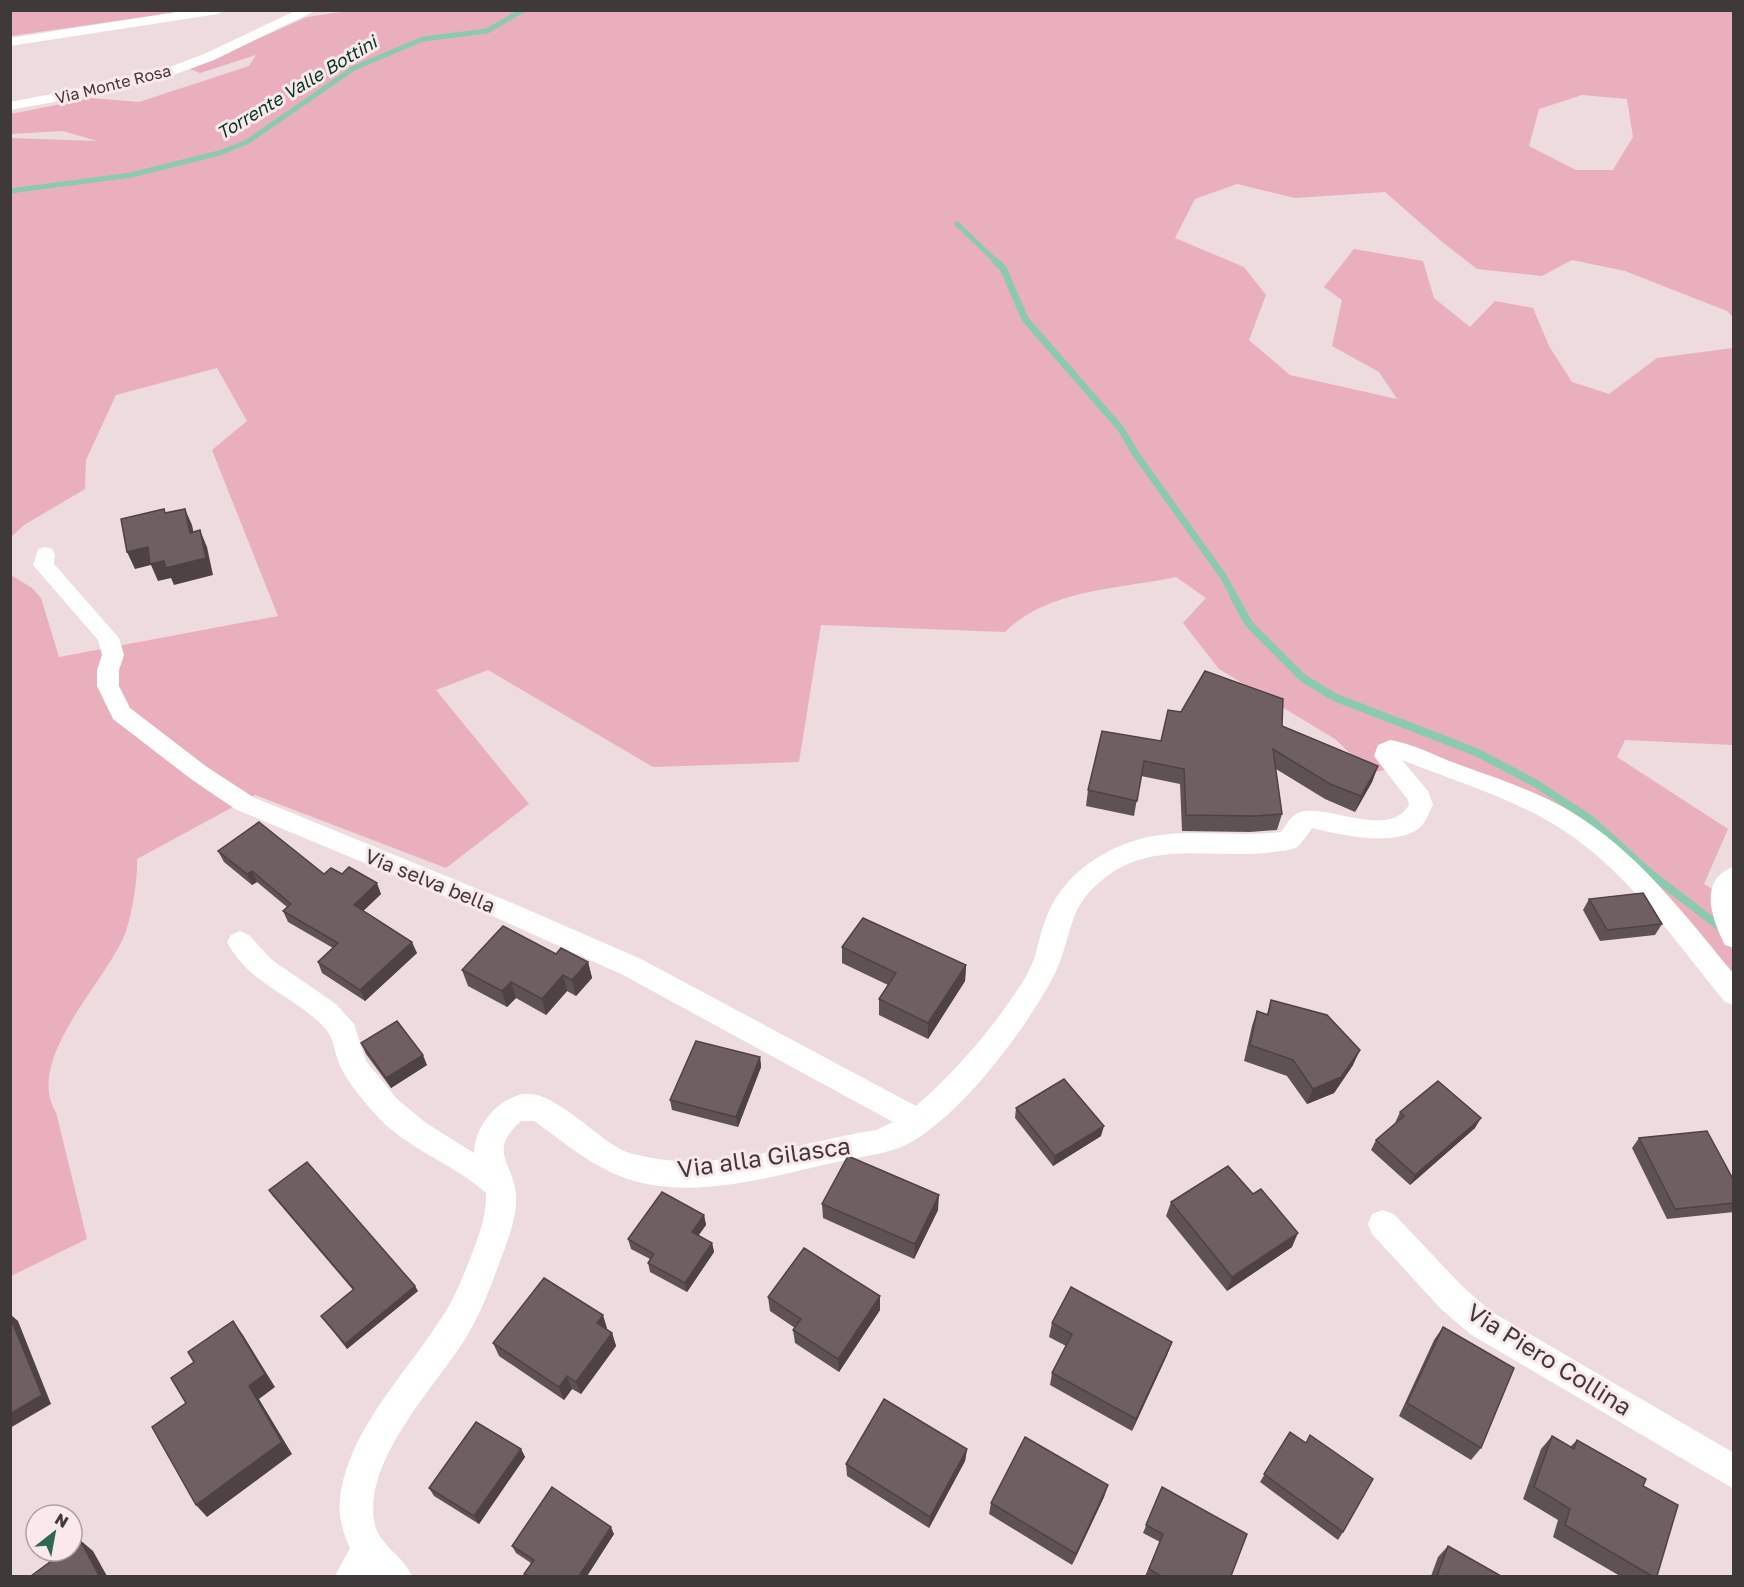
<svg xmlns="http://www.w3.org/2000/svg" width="1744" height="1587" font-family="'Golos Text',sans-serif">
<rect width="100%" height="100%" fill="#eddbde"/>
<!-- green -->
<g fill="#eaafbc" fill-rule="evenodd">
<path d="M355 10 1733 11V317L1727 311 1625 271 1572 260 1542 276 1477 269 1441 241 1385 192 1295 198 1237 184 1195 199 1175 238 1244 267 1266 295 1249 340 1290 375 1397 399 1379 372 1332 346 1342 300 1324 287 1354 249 1423 261 1434 298 1470 327 1495 301 1533 308 1549 346 1572 382 1609 394 1657 358 1733 348V745L1625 740 1617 757 1728 829 1704 884 1733 901V984L1618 856 1405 747 1389 769 1371 773 1335 739 1219 669 1183 623 1206 598 1176 577C1119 589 1048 589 1005 632L821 625 799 762 653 767 488 670 436 690 529 804 446 868 255 795 137 859C138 877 132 914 126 931 108 981 23 1059 56 1112L87 1239 11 1276V575L32 588 41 598 59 657 278 616 212 450 247 421 217 368 116 395 86 460 85 489 24 525 11 537V138L97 141 63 131 11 134V114L91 98 139 102 249 66 256 55 200 73 190 69 307 17ZM1582 95 1627 99 1633 137 1613 170H1576L1529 146 1539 109Z"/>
<polygon points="10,11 186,11 11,36"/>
</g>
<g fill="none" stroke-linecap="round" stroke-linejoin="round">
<!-- stream-far2 -->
<g stroke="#8acaad" stroke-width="5">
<polyline points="10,191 131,175 219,153 247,142 354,68 423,39 487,31 523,10"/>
<polyline points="957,224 997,262"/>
</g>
<!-- stream-far1 -->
<polyline stroke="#8acaad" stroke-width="7" points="995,261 1003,268 1025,319 1121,429 1135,453 1223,576 1235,598"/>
<!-- stream -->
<polyline stroke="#8acaad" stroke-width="8" points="1234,597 1249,624 1303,678 1334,697 1476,752 1535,783 1590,819 1651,874 1724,930"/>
<!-- minor -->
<g fill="#fff" fill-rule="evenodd">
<polygon points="189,10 224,10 218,14 10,46 10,38"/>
<polygon points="297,10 317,10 214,60 176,74 103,93 10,110 10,102 103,84 167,68 204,54"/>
<path d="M45 547 52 549 55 554 54 564 119 638 124 655 119 670V686L130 708 207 767 253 797 517 905 641 959 916 1106C958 1069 995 1026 1025 978 1037 959 1038 938 1046 918 1061 878 1099 850 1140 839 1185 827 1234 838 1281 832 1285 826 1290 818 1296 814 1322 799 1387 842 1409 805L1408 800 1374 756 1378 745 1390 740C1416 744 1438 758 1463 766 1504 781 1548 795 1584 820 1644 860 1688 919 1734 974V1005L1725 1002C1676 942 1630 875 1566 832 1516 799 1457 782 1402 760L1428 791 1433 805C1429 812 1425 825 1418 829 1393 847 1340 835 1312 828 1308 834 1302 843 1297 847 1291 851 1280 851 1273 852 1216 860 1155 839 1106 877 1069 905 1074 926 1059 964 1051 984 1038 1003 1026 1022 997 1063 961 1109 918 1138 894 1154 868 1155 841 1161 773 1176 696 1201 628 1179 592 1167 564 1142 534 1121H521C487 1152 513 1161 516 1195 517 1213 511 1232 505 1248 494 1278 483 1309 467 1336 436 1387 361 1461 375 1525 380 1545 404 1557 412 1576H335L350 1548C343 1533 338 1516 340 1499 348 1430 406 1374 442 1317 454 1299 462 1279 470 1259 478 1238 487 1216 486 1193 453 1163 406 1149 375 1114 362 1099 349 1084 340 1066 332 1046 336 1038 319 1022 288 994 247 981 227 942L231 935 240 931 249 935 272 960 336 1004 354 1024 366 1061 397 1099 426 1123 474 1153C474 1127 497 1099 523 1094 555 1089 599 1142 629 1153 636 1155 645 1156 652 1158 725 1171 805 1141 876 1130L893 1122 623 975 499 919 235 809 191 779 113 719 97 686V670L102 655 98 640 33 565 38 549Z"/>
<path d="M1734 867V948L1725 945C1712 920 1697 879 1734 867Z"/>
<polygon points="1383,1210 1394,1214 1463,1287 1492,1312 1734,1453 1734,1489 1470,1334 1441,1309 1372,1234 1368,1224 1372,1214"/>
</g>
</g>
<!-- wall -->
<g fill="#5f5255">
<polygon points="1181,712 1282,726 1378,766 1372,782 1355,812 1325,799 1276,769 1282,814 1277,830 1250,832 1182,831 1180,784 1141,776 1134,816 1086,806 1088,790 1161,741"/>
<polygon points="218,851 324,874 381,894 363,911 417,953 365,1001 322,973 318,962 333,948 288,922 283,911 287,907 257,882 252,885 224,862"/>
<polygon points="1589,899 1662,924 1655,935 1600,941 1583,910"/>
<polygon points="842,947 966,965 965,981 928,1039 879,1015 879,999 888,985 842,963"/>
<polygon points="556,954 588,962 592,978 576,996 567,991 546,1015 516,998 507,1007 468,986 462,970"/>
<polygon points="1271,1000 1353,1065 1334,1093 1307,1104 1287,1076 1244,1061 1252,1026 1257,1011 1267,1014"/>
<polygon points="361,1043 427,1065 391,1088 366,1054"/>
<polygon points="760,1057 761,1067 738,1127 672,1110 670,1100"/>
<polygon points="1016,1108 1101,1136 1053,1166 1015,1118"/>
<polygon points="1400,1112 1475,1128 1410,1185 1371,1150 1376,1140 1396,1123 1395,1123"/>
<polygon points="1639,1138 1734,1181 1734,1212 1667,1219 1632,1148"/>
<polygon points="269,1190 418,1291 347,1349 321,1316 353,1290 272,1195"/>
<polygon points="1171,1202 1292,1247 1227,1291 1166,1216"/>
<polygon points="822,1204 938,1210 914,1259 823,1218"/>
<polygon points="704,1215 706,1225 698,1235 712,1243 714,1252 687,1292 650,1272 648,1263 650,1259 631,1249 628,1239"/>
<polygon points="880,1296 880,1310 839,1372 795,1343 793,1330 795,1328 770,1311 768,1297"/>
<polygon points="1052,1323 1172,1342 1167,1355 1132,1431 1050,1385 1052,1373 1066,1346 1049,1337"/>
<polygon points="1443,1327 1481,1448 1471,1460 1399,1416 1434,1340"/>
<polygon points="607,1328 607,1329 612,1333 616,1346 581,1394 572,1389 564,1400 499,1356 493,1343"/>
<polygon points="1290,1432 1306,1443 1343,1532 1338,1540 1260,1482"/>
<polygon points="1552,1436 1570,1447 1577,1440 1643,1486 1657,1576 1620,1576 1553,1537 1558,1520 1523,1499 1541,1449"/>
<polygon points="521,1449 525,1457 479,1524 434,1496 429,1488"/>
<polygon points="967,1449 965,1461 929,1528 847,1476 846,1464"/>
<polygon points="1108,1485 1104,1497 1072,1565 989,1514 991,1503"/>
<polygon points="1162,1487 1231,1576 1145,1576 1160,1542 1143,1533"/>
<polygon points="614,1534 587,1576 525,1576 524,1574 531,1563 516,1553 512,1546"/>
<polygon points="1448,1546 1501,1576 1431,1576 1438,1557"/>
</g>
<!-- shaded-wall -->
<g fill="#4e4245">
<polygon points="185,509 192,525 197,549 190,533"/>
<polygon points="200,530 207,547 213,575 174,585 171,578 158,581 151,565 135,569 127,552 148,547 164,561"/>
<polygon points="1378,766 1372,782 1355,812 1361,796"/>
<polygon points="252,871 257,882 252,885 247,874"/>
<polygon points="377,883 381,894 358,916 354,905"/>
<polygon points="412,942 417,953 365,1001 360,990"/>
<polygon points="588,962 592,978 576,996 572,980"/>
<polygon points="966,965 965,981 928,1039 928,1023"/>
<polygon points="563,975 567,991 546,1015 542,999"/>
<polygon points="511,982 516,998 507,1007 502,991"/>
<polygon points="1360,1050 1353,1065 1334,1093 1307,1104 1313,1089"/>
<polygon points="423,1055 427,1065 391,1088 386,1078"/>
<polygon points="760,1057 761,1067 738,1127 736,1117"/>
<polygon points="1481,1118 1475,1128 1410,1185 1415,1175"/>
<polygon points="1104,1126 1101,1136 1053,1166 1055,1156"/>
<polygon points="939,1195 938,1210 914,1259 915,1244"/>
<polygon points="704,1215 706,1225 694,1242 692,1232"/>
<polygon points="1298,1233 1292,1247 1227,1291 1232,1277"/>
<polygon points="712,1243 714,1252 687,1292 685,1283"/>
<polygon points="415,1286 418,1291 347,1349 345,1344"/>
<polygon points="880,1296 880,1310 839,1372 838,1359"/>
<polygon points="10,1314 18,1321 51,1404 10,1428"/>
<polygon points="603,1315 607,1328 601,1336 597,1323"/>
<polygon points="233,1321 243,1335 275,1387 259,1399 292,1454 207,1517 196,1505"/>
<polygon points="612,1333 616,1346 581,1394 576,1382"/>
<polygon points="1172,1342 1167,1355 1132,1431 1136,1419"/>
<polygon points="567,1376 572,1389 564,1400 559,1387"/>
<polygon points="521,1449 525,1457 479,1524 474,1516"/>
<polygon points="967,1449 965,1461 929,1528 930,1517"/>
<polygon points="1108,1485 1104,1497 1072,1565 1076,1554"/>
<polygon points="611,1527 614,1534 587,1576 579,1576"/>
<polygon points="80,1540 93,1551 107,1576 99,1576"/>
</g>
<!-- building -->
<g fill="#6f5f63" stroke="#4e4245" stroke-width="1.5">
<polygon points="164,509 165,513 185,509 190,533 200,530 206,558 166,568 164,561 150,564 148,547 127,552 121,519"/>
<polygon points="1205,671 1283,699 1282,726 1378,766 1361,796 1330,784 1273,749 1282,814 1255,816 1186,815 1184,769 1144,761 1137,801 1088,790 1102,731 1161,741 1168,710 1181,712"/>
<polygon points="259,822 324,874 331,868 342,874 349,867 377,883 354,905 412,942 360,990 318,962 338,943 283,911 291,904 252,871 247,874 218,851"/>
<polygon points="1643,893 1662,924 1607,930 1589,899"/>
<polygon points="863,918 966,965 928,1023 879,999 896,973 842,947"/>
<polygon points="503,926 556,954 561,948 588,962 572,980 563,975 542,999 511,982 502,991 462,970"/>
<polygon points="1271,1000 1327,1015 1360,1050 1341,1077 1313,1089 1293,1060 1250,1045 1257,1011 1268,1015"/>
<polygon points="397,1021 423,1055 386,1078 361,1043"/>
<polygon points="696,1041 760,1057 736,1117 670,1100"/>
<polygon points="1064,1079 1104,1126 1055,1156 1016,1108"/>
<polygon points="1438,1081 1481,1118 1415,1175 1376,1140 1404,1116 1400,1112"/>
<polygon points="1707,1131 1734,1181 1734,1203 1675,1209 1639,1138"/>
<polygon points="848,1156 939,1195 915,1244 822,1204"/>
<polygon points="307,1162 415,1286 345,1344 321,1316 354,1289 269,1190"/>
<polygon points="1228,1166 1253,1194 1261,1189 1298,1233 1232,1277 1171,1202"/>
<polygon points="662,1192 704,1215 692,1232 712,1243 685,1283 648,1263 654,1254 628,1239"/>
<polygon points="804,1248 880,1296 838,1359 793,1330 801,1319 768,1297"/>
<polygon points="544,1278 603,1315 597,1323 612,1333 576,1382 567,1376 559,1387 493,1343"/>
<polygon points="1071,1287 1172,1342 1136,1419 1052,1373 1072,1334 1052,1323"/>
<polygon points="10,1317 42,1395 10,1414"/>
<polygon points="233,1321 265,1374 249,1386 282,1442 196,1505 152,1427 186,1403 171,1378 194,1362 188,1352"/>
<polygon points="1443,1327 1514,1368 1481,1448 1407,1403"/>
<polygon points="884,1399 967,1449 930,1517 846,1464"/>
<polygon points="476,1422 521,1449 474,1516 429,1488"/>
<polygon points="1290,1432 1306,1443 1310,1435 1373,1479 1343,1532 1264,1474"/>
<polygon points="1552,1436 1574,1449 1577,1440 1646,1479 1643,1486 1678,1505 1657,1576 1652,1576 1565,1525 1570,1509 1534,1487"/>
<polygon points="1025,1437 1108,1485 1076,1554 991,1503"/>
<polygon points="552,1487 611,1527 579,1576 528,1576 524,1574 534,1560 512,1546"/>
<polygon points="1162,1487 1247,1534 1231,1576 1161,1576 1149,1569 1163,1534 1146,1525"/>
<polygon points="80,1540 99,1576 31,1576 65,1551 72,1551 72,1546"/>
<polygon points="1448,1546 1501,1576 1437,1576"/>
</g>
<g text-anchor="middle" stroke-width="6" stroke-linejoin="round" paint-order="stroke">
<!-- far-street labels -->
<g font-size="16" fill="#40393a" stroke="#fbe8eb">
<text transform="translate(113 84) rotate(-14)" y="6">Via Monte Rosa</text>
</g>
<!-- far-water labels -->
<g font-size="18" font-style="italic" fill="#003927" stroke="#fbe8eb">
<text transform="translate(297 88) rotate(-31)" y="6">Torrente Valle Bottini</text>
</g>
<!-- street labels -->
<g font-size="20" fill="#40393a" stroke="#fbe8eb">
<text transform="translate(430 881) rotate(22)" y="7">Via selva bella</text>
</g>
<!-- near-street labels -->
<g font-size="24" fill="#40393a" stroke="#fbe8eb">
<text transform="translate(764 1158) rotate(-8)" y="8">Via alla Gilasca</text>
<text transform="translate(1549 1360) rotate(32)" y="8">Via Piero Collina</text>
</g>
</g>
<!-- border -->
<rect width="1744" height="1587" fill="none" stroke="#40393a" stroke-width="24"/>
<!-- north arrow -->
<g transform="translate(54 1533) rotate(31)"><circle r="28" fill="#fbe8eb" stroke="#b0a2a4" stroke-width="1.5"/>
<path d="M0-4.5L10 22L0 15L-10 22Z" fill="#2f6851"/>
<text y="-9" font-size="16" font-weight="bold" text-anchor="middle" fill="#40393a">N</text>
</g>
</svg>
